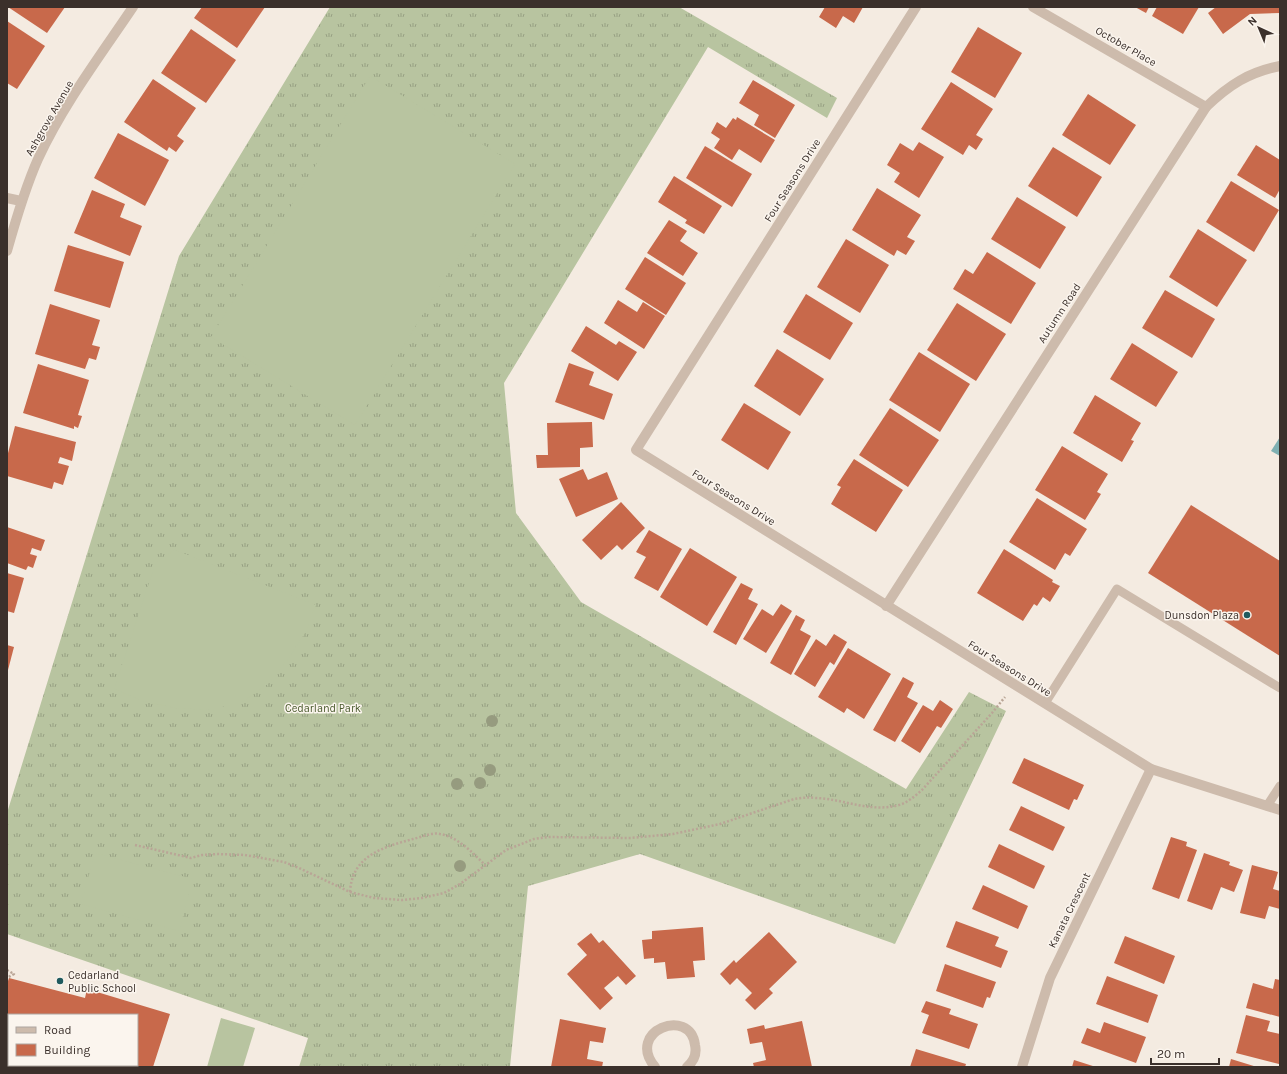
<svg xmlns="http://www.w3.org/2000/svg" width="1287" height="1074" font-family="Karla,sans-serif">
<defs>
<pattern id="grass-tufts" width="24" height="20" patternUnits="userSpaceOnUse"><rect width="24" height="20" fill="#b8c4a0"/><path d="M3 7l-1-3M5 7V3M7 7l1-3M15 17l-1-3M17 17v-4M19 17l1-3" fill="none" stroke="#97a083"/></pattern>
</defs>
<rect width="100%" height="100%" fill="#f4ebe1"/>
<!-- grass -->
<polygon fill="url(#grass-tufts)" points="330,7 679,7 837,98 827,118 708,47 504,383 516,513 581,602 906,789 969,692 1006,711 895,944 640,854 528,886 510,1067 299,1067 308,1038 7,934 7,813 179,256"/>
<!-- pitch -->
<g fill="#b8c4a0">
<polygon points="370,76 515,164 355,425 211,337"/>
<polygon points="175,550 316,605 305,633 288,659 268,684 242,702 210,710 175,708 143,701 114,689 156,562"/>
<polygon points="95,853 193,879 179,931 81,904"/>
<polygon points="221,1018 255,1028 243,1067 207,1067"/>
</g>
<!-- water -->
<polygon fill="#7fb0b2" points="1280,437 1280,456 1271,451"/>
<!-- building -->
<g fill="#c8694b" fill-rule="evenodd">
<polygon points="8,7 65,7 47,33"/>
<polygon points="202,7 265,7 237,48 194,18"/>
<polygon points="825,7 863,7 854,23 843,16 836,28 819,17"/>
<polygon points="1135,7 1149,7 1146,13"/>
<polygon points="1157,7 1199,7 1183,34 1152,16"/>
<polygon points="1216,7 1280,7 1280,13 1250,14 1223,34 1208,13"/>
<polygon points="7,21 45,46 17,89 7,83"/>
<polygon points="978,27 1022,53 995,98 951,72"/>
<polygon points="191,29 236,60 206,103 161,73"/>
<polygon points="153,79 196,108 177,136 184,141 176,152 169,147 167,151 124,122"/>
<polygon points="753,80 795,105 775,138 754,125 759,115 739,103"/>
<polygon points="951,82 993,109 976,135 983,139 976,150 969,145 963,155 921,129"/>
<polygon points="1088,94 1136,125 1110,165 1062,135"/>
<polygon points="737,117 775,140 761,163 739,149 732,160 714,148 720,139 711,133 717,122 726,128 733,118 736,120"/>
<polygon points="118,133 169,160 145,206 94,178"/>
<polygon points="919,142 944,157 919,198 894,182 900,173 887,165 900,143 913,151"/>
<polygon points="1256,145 1280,160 1280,189 1275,198 1237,175"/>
<polygon points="705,146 752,174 732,207 686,178"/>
<polygon points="1053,147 1102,177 1077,217 1028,186"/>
<polygon points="674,176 722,206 704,234 685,223 687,220 658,202"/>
<polygon points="1231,181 1279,210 1254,252 1206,222"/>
<polygon points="877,188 921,215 907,237 915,241 906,255 897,250 894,256 852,230"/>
<polygon points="92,190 125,204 120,217 142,226 130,256 74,233"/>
<polygon points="1017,197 1066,227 1040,269 991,239"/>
<polygon points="669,220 687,231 680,241 698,253 683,276 647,253"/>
<polygon points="1198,229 1247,260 1217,307 1169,277"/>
<polygon points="846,239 889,265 860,313 817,287"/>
<polygon points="68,245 124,262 110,308 54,291"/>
<polygon points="987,252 1036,283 1011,324 953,289 965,269 973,274"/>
<polygon points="645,257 686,283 666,315 625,289"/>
<polygon points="1165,290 1215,319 1192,358 1142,328"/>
<polygon points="806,294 853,323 830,360 783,332"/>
<polygon points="618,300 637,312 643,302 665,316 644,349 604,323"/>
<polygon points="957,303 1006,334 976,381 927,350"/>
<polygon points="50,304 100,320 92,345 100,347 96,360 89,358 85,369 35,354"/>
<polygon points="586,326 616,345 619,341 637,352 618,381 571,351"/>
<polygon points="1132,343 1178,372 1156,407 1110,379"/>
<polygon points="777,349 824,379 800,416 754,386"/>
<polygon points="919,352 970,384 940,432 889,400"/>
<polygon points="569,363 594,372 589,385 613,394 604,420 555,402"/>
<polygon points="38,364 89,380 78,415 82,416 78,428 74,426 74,429 23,413"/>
<polygon points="1095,395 1141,423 1131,440 1134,441 1122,462 1073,433"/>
<polygon points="744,403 791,432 768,470 721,440"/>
<polygon points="890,408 939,440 908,487 859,455"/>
<polygon points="592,422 593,447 580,448 580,467 537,468 536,455 548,455 547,423"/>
<polygon points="15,426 76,442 72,461 60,457 58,463 69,466 63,485 54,482 52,489 7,476 7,457"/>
<polygon points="1062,446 1108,474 1097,492 1101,494 1085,520 1035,490"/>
<polygon points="854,459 903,490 876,532 831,504 841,487 837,485"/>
<polygon points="583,469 588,480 607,472 618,499 576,517 559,479"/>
<polygon points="1037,498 1087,529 1070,556 1065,553 1055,570 1009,542"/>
<polygon points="621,502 645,528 622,550 617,545 601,560 582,540"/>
<polygon points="1191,505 1280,561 1280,656 1148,573"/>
<polygon points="7,527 45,540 41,551 32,548 30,554 37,556 33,568 28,566 26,570 7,563"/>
<polygon points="649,530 682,549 658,591 634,578 646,557 636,552"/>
<polygon points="690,548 737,577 707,626 660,597"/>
<polygon points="1004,549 1053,580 1052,582 1060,586 1050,602 1043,597 1037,606 1034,604 1023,621 977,593"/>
<polygon points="7,573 24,578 14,613 7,611"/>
<polygon points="741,583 753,589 748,599 758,604 736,645 713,632"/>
<polygon points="781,604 792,611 766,653 743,639 762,609 773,616"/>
<polygon points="796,615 805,620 800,630 811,636 791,675 770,663"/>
<polygon points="834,634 847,642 834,665 830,662 815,687 794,674 816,639 826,646"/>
<polygon points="7,645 14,647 8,670 7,670"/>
<polygon points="848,648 891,674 864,719 847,708 844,713 818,697"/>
<polygon points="903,677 914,683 907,697 918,703 895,742 873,730"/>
<polygon points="940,700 953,709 941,728 937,726 920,753 901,741 923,705 933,711"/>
<polygon points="1024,758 1084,785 1077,800 1074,799 1069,810 1012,783"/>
<polygon points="1021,806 1065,827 1053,851 1009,830"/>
<polygon points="1171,837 1187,842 1186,846 1197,850 1179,899 1152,889"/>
<polygon points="999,844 1045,866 1034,889 988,867"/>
<polygon points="1204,853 1230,862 1229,865 1243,870 1234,892 1221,887 1212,910 1187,901"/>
<polygon points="1252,865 1278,872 1273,889 1280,891 1280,909 1269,906 1265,919 1240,913"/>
<polygon points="983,885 1028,906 1018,929 972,909"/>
<polygon points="956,921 999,937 995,946 1008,951 1001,968 946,947"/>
<polygon points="703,927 705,960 693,961 695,977 667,979 665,962 654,963 654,958 644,959 642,940 652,939 652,931"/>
<polygon points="769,932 797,962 769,989 773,993 755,1010 745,1000 752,993 737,978 730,985 720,974 734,960 736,963"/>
<polygon points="591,933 599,943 603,940 636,976 626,985 618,976 604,988 613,998 600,1010 567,974 587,955 577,944"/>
<polygon points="1125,936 1175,956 1164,984 1114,963"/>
<polygon points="945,964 996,982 990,998 987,997 983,1008 936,991"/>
<polygon points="1107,976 1158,995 1148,1023 1096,1004"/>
<path d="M9 978 85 998 87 989 170 1014 153 1067H7V984ZM9 1015H137V1065H9Z"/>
<polygon points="1275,979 1280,980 1280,1017 1246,1008 1253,983 1273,989"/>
<polygon points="926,1001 951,1009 949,1014 978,1024 969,1049 922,1033 929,1015 921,1012"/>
<polygon points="1246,1015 1270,1021 1267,1031 1280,1034 1279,1064 1236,1053"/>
<polygon points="560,1019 606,1028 603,1043 590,1041 587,1059 603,1062 602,1067 551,1067"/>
<polygon points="802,1021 812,1067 754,1067 753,1063 766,1060 762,1042 750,1044 747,1029 764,1025 765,1029"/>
<polygon points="1104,1022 1146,1037 1136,1063 1081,1043 1087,1028 1100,1033"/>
<polygon points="916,1049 966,1064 965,1067 910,1067"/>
<polygon points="1231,1059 1257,1067 1229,1067"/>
<polygon points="1074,1060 1096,1067 1072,1067"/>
</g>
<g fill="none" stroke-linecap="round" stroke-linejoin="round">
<!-- path -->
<g stroke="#b9a596" stroke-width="2.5" stroke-dasharray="2 2" stroke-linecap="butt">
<path d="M135 845 191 858 202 855 217 854 245 855 284 862 299 868 350 892 374 898 402 900 422 898 444 893 460 884 506 850 534 839 548 837 630 838 673 834 720 824 794 799C801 798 808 797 816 798 844 799 870 813 899 805 907 803 915 796 922 790L992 713 1005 697"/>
<path d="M350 892C352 855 384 847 413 839 422 837 432 832 440 834 458 837 473 853 485 865"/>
<polyline points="7,970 14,974 7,978"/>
</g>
<!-- service -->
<g stroke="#cdbbac" stroke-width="9">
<polyline points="1045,703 1117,589 1280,688"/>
<polyline points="1267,806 1280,786"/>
</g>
<!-- minor -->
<g stroke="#cdbbac" stroke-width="10">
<polyline points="916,7 636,450 1151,769 1280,810"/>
<polyline points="1033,7 1206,107"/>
<polyline points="7,198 21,201"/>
<path d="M7 251C16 219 25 188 38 159 63 105 100 56 133 7"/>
<path d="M886 606 1206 107C1229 85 1249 72 1280 66"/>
<path d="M655 1067C625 1031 690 1006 695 1045 697 1054 694 1061 687 1067"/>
<polyline points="1022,1067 1050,978 1151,769"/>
</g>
</g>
<!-- trees -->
<g fill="#969b7f">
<circle cx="492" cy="721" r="6"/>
<circle cx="490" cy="770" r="6"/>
<circle cx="480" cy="783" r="6"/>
<circle cx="457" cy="784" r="6"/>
<circle cx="460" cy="866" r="6"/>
</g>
<!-- markers -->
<g fill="#1f5a5e" stroke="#fbf5ee" stroke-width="1.5">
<circle cx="1247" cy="615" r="4"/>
<circle cx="60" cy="981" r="4"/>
</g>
<g text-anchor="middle" stroke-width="3" stroke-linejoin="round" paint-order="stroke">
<!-- street labels -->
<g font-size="11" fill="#3b302b" stroke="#fbf5ee">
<text transform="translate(1126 46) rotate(30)" y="4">October Place</text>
<text transform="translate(49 118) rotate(-60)" y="4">Ashgrove Avenue</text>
<text transform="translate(792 180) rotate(-58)" y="4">Four Seasons Drive</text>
<text transform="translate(1059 313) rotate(-57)" y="4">Autumn Road</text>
<text transform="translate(734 497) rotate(32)" y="4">Four Seasons Drive</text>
<text transform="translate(1010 668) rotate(32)" y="4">Four Seasons Drive</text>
<text transform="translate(1069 910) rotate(-64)" y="4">Kanata Crescent</text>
</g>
<!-- poi labels -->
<g font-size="11" fill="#3b302b" stroke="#fbf5ee" text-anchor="end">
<text x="1239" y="619">Dunsdon Plaza</text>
<text x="68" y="979" text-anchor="start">Cedarland<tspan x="68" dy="13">Public School</tspan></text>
</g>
<!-- park labels -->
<g font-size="11" fill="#4a5a2e" stroke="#fbf5ee">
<text x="323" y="712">Cedarland Park</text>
</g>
</g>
<!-- border -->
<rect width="1287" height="1074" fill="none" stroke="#3b302b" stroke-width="16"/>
<!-- legend -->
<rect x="8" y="1014" width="130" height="52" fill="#fbf5ee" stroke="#aea6a0"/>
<rect x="16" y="1027" width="20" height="6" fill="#cdbbac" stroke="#aea6a0"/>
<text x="44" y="1034" font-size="12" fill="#3b302b">Road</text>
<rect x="16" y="1044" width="20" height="12" fill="#c8694b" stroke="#aea6a0"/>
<text x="44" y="1054" font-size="12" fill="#3b302b">Building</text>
<!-- north arrow -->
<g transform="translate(1259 28) rotate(316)" stroke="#fbf5ee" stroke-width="3" paint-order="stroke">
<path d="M0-3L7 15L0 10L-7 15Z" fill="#3b302b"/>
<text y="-6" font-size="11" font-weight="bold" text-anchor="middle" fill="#3b302b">N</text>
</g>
<!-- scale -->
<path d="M1151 1058v6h68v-6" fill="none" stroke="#3b302b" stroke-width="2"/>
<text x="1157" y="1058" font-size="12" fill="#3b302b" stroke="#fbf5ee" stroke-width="3" paint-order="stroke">20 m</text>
</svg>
